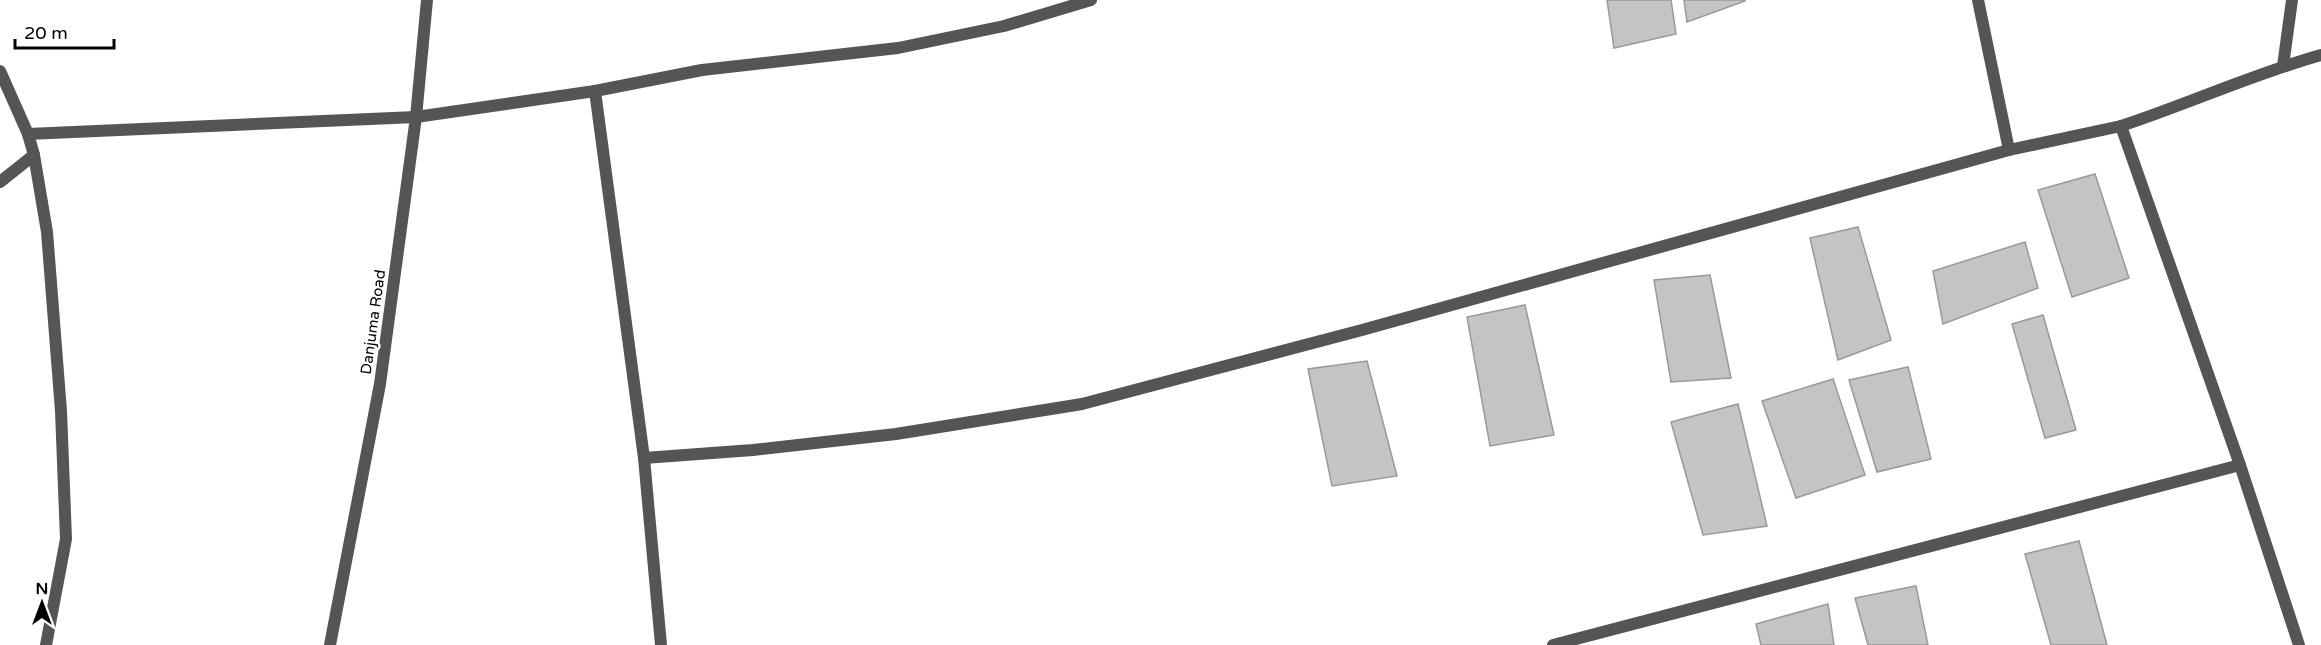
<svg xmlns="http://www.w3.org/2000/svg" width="2321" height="645" font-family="'Varela Round',sans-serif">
<rect width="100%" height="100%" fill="#fff"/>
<!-- building -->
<g fill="#c4c4c4" stroke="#999" stroke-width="1.5">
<polygon points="1607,0 1671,0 1676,34 1614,48"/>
<polygon points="1684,0 1745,0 1745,1 1687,22"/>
<polygon points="2095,174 2129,278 2072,297 2038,190"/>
<polygon points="1858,227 1891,340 1838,360 1810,238"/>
<polygon points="2025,242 2038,288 1943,324 1933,271"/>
<polygon points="1710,275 1731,378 1671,382 1654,280"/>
<polygon points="1525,305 1554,435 1490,446 1467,317"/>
<polygon points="2043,315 2076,430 2045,438 2012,324"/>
<polygon points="1367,361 1397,476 1332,486 1308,369"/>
<polygon points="1908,367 1931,459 1877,472 1849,380"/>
<polygon points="1833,379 1865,475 1796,498 1762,401"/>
<polygon points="1738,404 1767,526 1703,535 1671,422"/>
<polygon points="2079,541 2107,645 2051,645 2025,554"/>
<polygon points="1916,586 1928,645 1868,645 1855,598"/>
<polygon points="1828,604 1834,645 1761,645 1756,624"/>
</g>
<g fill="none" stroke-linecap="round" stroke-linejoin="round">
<!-- minor -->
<g stroke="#555" stroke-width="12">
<polyline points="1978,0 2009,150"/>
<polyline points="2283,66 2292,0"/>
<polyline points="0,71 28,134 34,155 47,232 61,411 66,539 46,645"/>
<polyline points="595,91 644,458 661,645"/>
<polyline points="28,134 416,117 595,91 702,70 898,48 1004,26 1091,0"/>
<polyline points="0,182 34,155"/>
<polyline points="644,458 753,450 896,434 1082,404 1362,330 2009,150 2121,126"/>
<polyline points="1553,645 2240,465"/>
<path d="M2299 645 2240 465 2121 126C2188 104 2253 74 2321 55"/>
</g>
<!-- tertiary -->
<polyline stroke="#555" stroke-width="12" points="330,645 380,384 416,117 427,0"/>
</g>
<g text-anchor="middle" stroke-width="5" stroke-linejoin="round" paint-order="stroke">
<!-- street labels -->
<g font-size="15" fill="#000" stroke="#fff">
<text transform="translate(373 322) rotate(-82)" y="5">Danjuma Road</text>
</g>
</g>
<!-- north arrow -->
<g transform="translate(42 603)" stroke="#ffffff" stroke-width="4.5" paint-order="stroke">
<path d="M0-4.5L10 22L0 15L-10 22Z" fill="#000000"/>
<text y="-9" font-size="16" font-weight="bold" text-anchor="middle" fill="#000000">N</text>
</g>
<!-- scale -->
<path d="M15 39v9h99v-9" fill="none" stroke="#000000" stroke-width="3"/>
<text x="24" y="39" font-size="18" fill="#000000" stroke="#ffffff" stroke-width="4.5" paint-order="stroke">20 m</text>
</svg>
